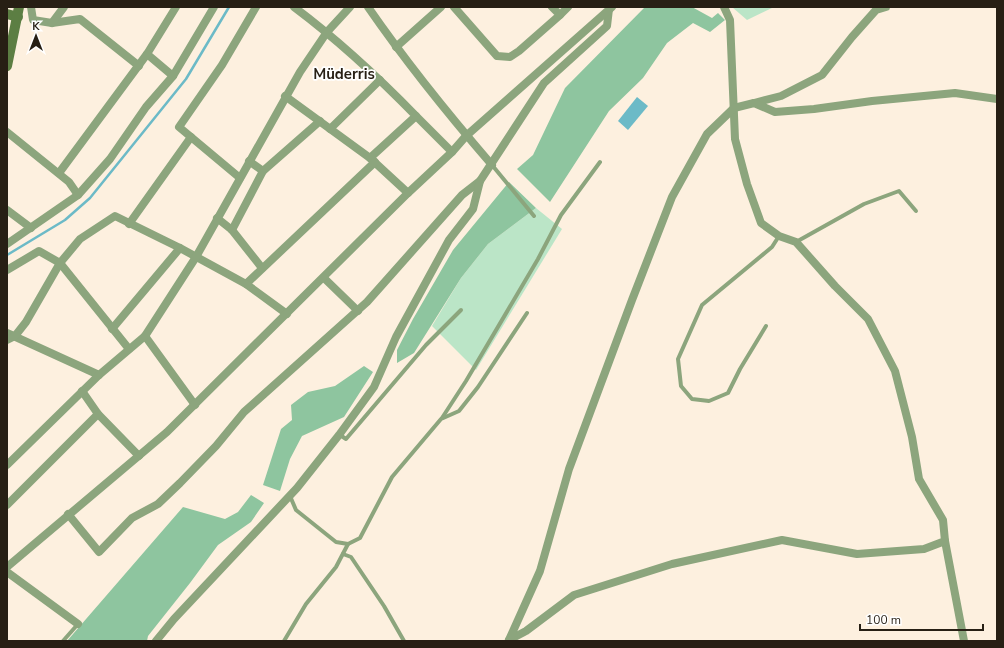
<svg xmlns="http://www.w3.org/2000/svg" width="1004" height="648" font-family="'Nunito Sans',sans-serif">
<rect width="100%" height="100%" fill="#fdf0df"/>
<!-- green -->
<g fill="#bbe5c7">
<polygon points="732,7 774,7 747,20"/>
<polygon points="536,208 562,229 476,370 432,326 461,278 488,244"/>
</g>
<!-- forest -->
<g fill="#8ec59f">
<polygon points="645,7 692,7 712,18 718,13 725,20 710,32 693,23 667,43 643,78 609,111 550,202 517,169 533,155 565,88"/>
<polygon points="509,182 536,208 488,244 461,278 414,353 397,363 397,350 413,319 453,250"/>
<polygon points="364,366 373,372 344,417 302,436 290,459 280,491 263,485 281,429 292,420 291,405 308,392 335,386"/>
<polygon points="251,495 264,503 251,522 218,545 190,583 148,636 147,641 67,641 183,507 225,519 238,512"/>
</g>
<!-- water -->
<polygon fill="#6cbac7" points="637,97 648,106 628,130 618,121"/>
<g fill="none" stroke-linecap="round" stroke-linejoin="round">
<!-- stream -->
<polyline stroke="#6cbac7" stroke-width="2.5" points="7,255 65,220 90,198 186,79 229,7"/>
<!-- lane -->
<g stroke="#8ca57d" stroke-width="4">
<polyline points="492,165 534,216"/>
<polyline points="796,242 864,204 899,191 916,211"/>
<polyline points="766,326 740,369 728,393 709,401 692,399 681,386 678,359 702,305 772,247 779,236"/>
<polyline points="442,418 466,381 538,259 561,215 600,162"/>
<polyline points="340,435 346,439 426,345 461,310"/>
<polyline points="290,496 296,510 336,542 348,544 360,538 392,477 441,419 459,411 478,387 527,313"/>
<polyline points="343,554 351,557 384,606 404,641"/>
<polyline points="63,641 78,624"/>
<polyline points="284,641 306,604 336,567 348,544"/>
</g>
<!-- street -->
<g stroke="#8ca57d" stroke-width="8">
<polyline points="31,7 33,20 52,23 80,19 139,66"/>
<path d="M294 7C338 40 378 77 416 116L370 158"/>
<path d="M368 7C406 62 448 114 492 165"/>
<polyline points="454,7 497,56 510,57 519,51 560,15 552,7"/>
<polyline points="560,15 568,7"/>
<polyline points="52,23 64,7"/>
<polyline points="396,47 441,7"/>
<polyline points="147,54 173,76"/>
<polyline points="285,96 370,158 408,193"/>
<polyline points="754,103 781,96 822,75 852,37 876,10 886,7"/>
<polyline points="416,116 452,152"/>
<polyline points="330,129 380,80"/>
<polyline points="7,132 69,182 78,195"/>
<polyline points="249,161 263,171"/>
<polyline points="59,173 147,54 176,7"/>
<polyline points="240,178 179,127 222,65 256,7"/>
<polyline points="7,210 31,228"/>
<polyline points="217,218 232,230 262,268"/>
<polyline points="129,224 191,137"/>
<polyline points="232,230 263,171 320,121"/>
<polyline points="7,244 78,195 110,159 146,107 173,76 214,7"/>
<polyline points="7,270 39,251 60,263 129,349"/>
<polyline points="324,278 358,311"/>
<polyline points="246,284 375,162"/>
<polyline points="112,329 180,248"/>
<polyline points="7,333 99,375"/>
<polyline points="145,336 195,405"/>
<polyline points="7,340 15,336 26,322 60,263 80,239 115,216 180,248 246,284 287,314"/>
<polyline points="82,391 98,414 139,456"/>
<polyline points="7,465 99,375 145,336 196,257 300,72 327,32 350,7"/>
<polyline points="7,505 98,414"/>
<polyline points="68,514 99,552 132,518 158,504 180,483 216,446 244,412 367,302 462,195 480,181 544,83 607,26 609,9"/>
<polyline points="945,541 964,641"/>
<polyline points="7,567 167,432 408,193 452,152 466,136 612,7"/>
<polyline points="7,572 78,624"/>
<polyline points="509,640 526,631 574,595 672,564 782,540 857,554 924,549 945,541 943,520 919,479 912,437 895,371 868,319 835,286 796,242 779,236 761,223 747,184 735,139 730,20 724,7"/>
<polyline points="509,640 540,571 569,469 632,300 672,197 707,134 734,108 754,103 775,112 814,109 872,101 955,93 997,99"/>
<polyline points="156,641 174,619 297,488 339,435 374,387 396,337 449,240 473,209 480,181"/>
</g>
<!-- secondary -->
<g stroke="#5c7e43" stroke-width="10">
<polyline points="7,14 18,17"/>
<polyline points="7,66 19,7"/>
</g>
</g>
<g text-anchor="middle" stroke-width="3.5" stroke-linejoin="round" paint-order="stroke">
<!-- district labels -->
<g font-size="15" font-weight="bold" fill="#271f14" stroke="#fff">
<text x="344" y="79">Müderris</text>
</g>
</g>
<!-- border -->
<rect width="1004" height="648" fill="none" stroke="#271f14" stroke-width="16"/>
<!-- north arrow -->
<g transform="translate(36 36)" stroke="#ffffff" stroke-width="3" paint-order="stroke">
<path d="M0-3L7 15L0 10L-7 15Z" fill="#271f14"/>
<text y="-6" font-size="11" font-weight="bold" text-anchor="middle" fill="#271f14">K</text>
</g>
<!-- scale -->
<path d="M860 624v6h123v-6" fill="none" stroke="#271f14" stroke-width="2"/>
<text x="866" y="624" font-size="12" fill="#271f14" stroke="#ffffff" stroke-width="3" paint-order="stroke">100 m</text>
</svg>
